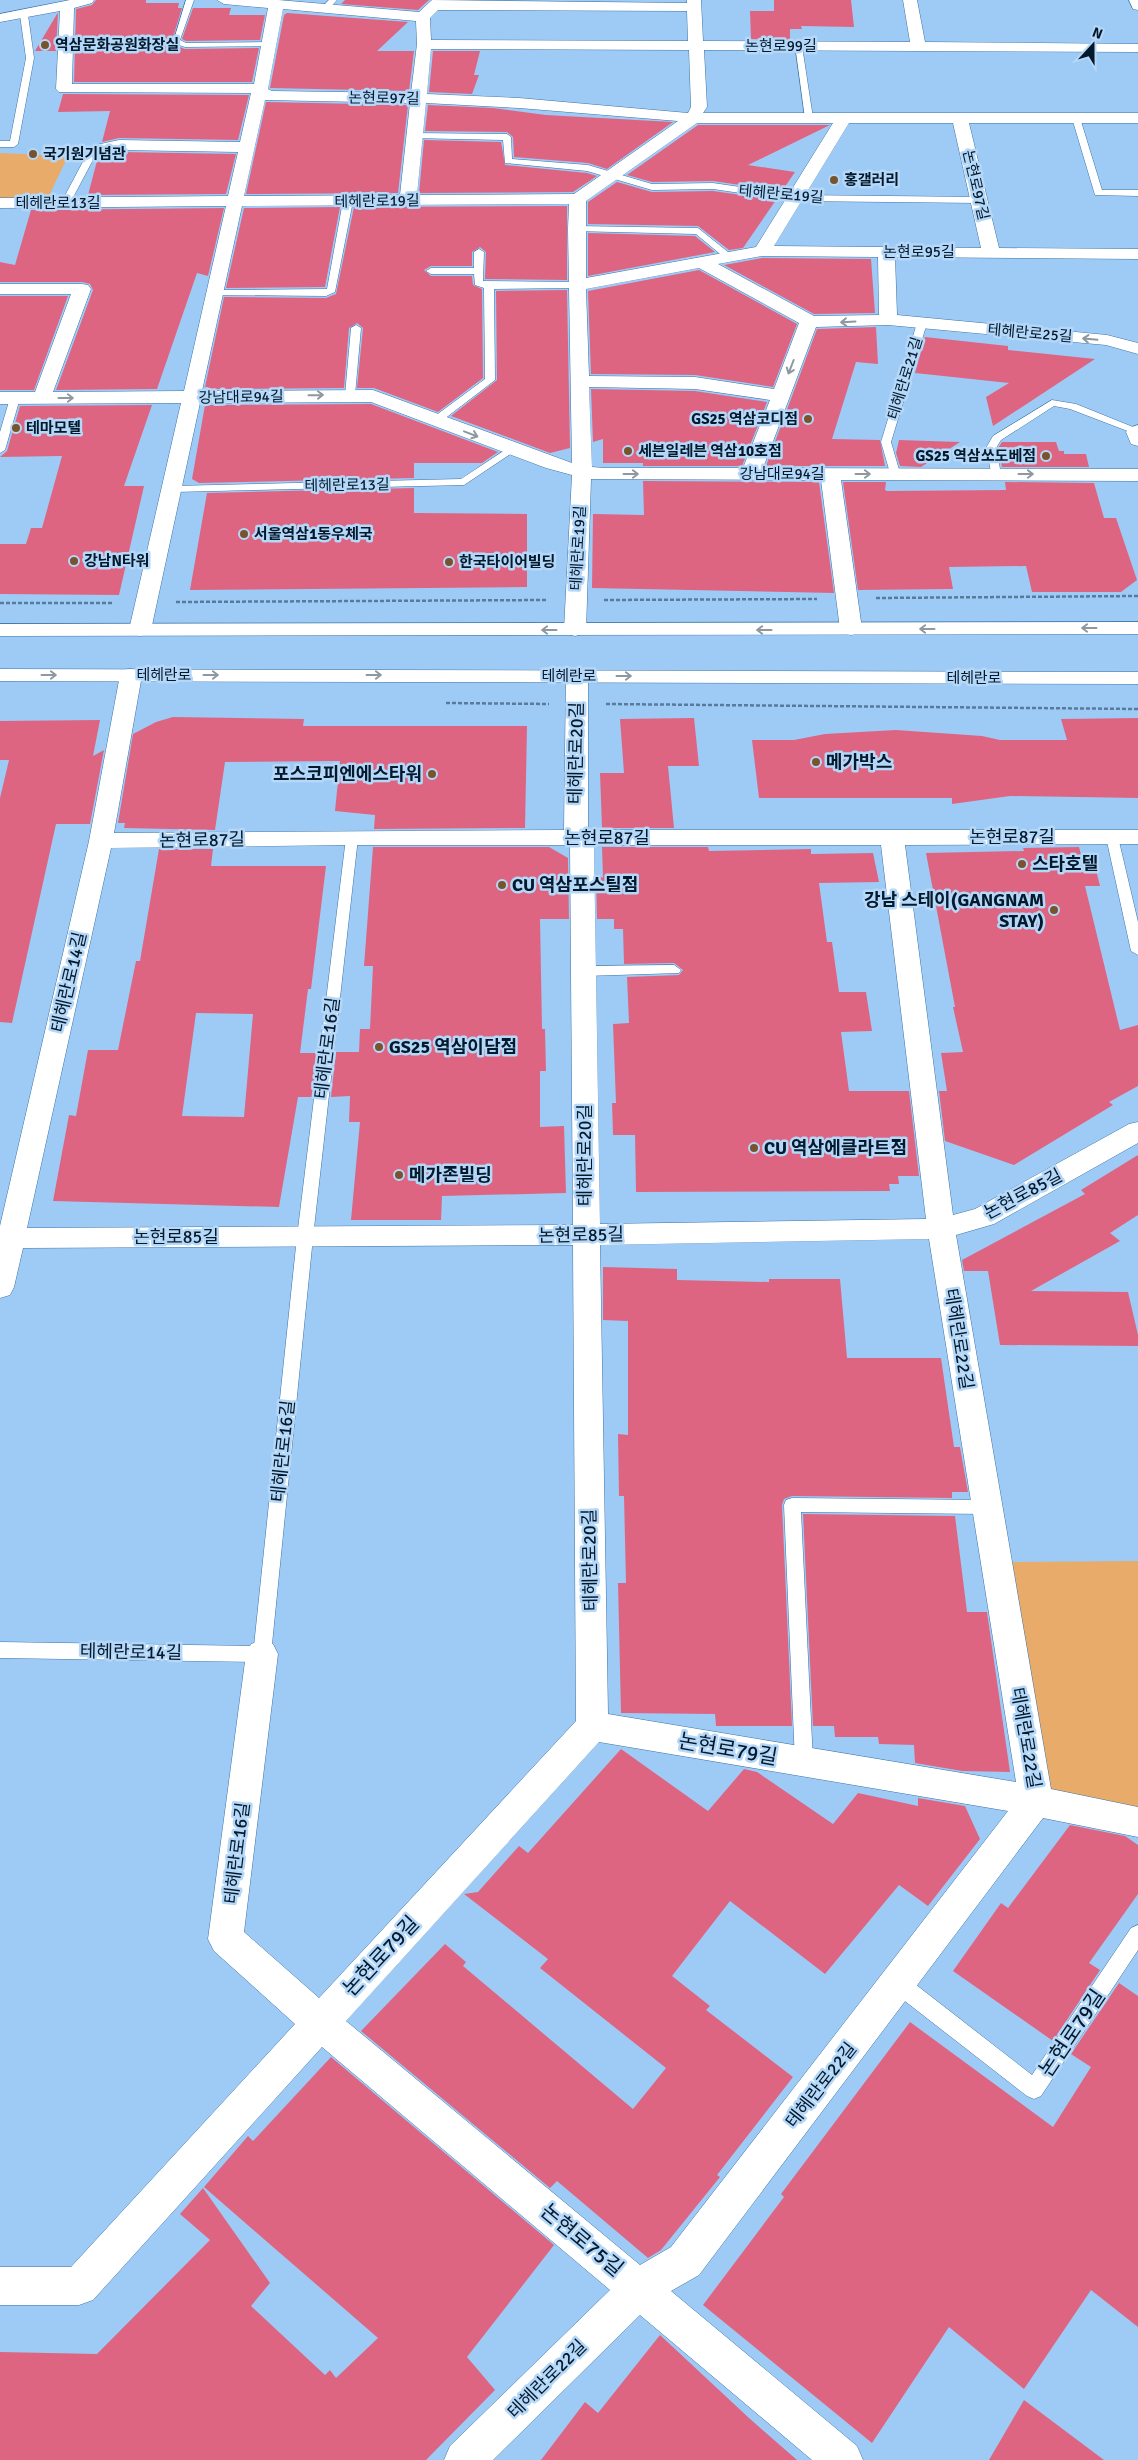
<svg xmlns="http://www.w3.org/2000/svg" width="1138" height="2460" font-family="Signika,'Noto Sans KR',sans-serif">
<rect width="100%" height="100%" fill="#9ecbf6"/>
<!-- green -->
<g fill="#e8ab69">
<polygon points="0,153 68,156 48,198 0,198"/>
<polygon points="1138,1561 1138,1808 1036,1793 1004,1562"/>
</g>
<!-- building -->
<g fill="#de6582" fill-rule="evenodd">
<polygon points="96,0 146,0 146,3 179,3 178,8 182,8 171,44 185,49 259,48 252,82 74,82 76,9 92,5"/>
<polygon points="345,0 429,0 418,10 341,4"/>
<polygon points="774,0 851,0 854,27 801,26 802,29 790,29 790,40 751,39 750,11 774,11"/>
<polygon points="193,8 231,8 229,15 265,15 260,40 186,41 182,39"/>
<polygon points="58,13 56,51 35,51 57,14"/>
<polygon points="287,13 408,22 377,51 414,51 409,91 270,88 284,15"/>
<polygon points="433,51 480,51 474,75 479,75 472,94 429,92"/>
<polygon points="63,94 249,95 238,140 119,138 102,142 110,111 58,112"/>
<polygon points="266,102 408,105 398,193 246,194"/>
<polygon points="428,105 493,108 546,115 673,122 607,169 588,163 514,157 513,137 507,132 425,131"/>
<polygon points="698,125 830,125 748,165 795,172 782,191 713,181 652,182 627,175"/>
<polygon points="424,140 501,142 505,165 587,173 597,176 573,192 419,193"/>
<polygon points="119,152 236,154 226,194 88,195 98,157"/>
<polygon points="617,182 652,192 713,191 776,200 743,248 729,250 698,226 588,224 588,202"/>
<polygon points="567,206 567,280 485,279 486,252 480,247 472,252 472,266 431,266 424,270 431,276 472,276 473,285 482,289 483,378 438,412 374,388 357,388 363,328 357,323 349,328 344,388 208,389 208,387 205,387 224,297 326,298 336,294 354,207"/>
<polygon points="340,207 325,287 226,288 244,208"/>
<polygon points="224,208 208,276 197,273 157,389 56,390 93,290 90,284 82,282 0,282 0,262 15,265 31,210"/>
<polygon points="588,233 695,236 715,252 588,276"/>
<polygon points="762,258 871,259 875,313 814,314 724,265"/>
<polygon points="699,270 797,324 773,387 695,375 591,374 588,291"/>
<polygon points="567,290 570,448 550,453 451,416 497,380 496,291"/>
<polygon points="0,296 68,296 34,390 0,390"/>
<polygon points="876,327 878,364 856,362 832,439 880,440 885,466 766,466 817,329"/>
<polygon points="925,337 1008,346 1008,350 1095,359 993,426 986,397 1009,383 915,373"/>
<polygon points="591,389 695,391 767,402 742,466 643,466 643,463 603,463 603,439 593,442"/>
<polygon points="371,404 498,452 482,463 414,463 414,478 199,483 192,479 205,405"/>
<polygon points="152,405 124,486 144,486 119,595 0,594 0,544 26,544 31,528 42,528 62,456 0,457 7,451 20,406"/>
<polygon points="899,440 960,442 921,467 900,466 896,453"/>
<polygon points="1002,442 1056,442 1059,451 1064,451 1064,454 1086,454 1089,467 1002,467 998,448"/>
<polygon points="643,481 819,482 834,593 592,588 593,514 644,515"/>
<polygon points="843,482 886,482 885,490 887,491 1006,490 1005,482 1094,483 1104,518 1116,518 1137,580 1121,592 1032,592 1026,566 949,567 953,589 858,590"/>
<polygon points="414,488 414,513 527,514 527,587 190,590 207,493"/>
<polygon points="173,717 304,719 303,726 527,726 525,828 374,829 375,815 335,811 340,761 225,762 215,830 124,828 125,823 118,823 133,734 156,722"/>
<polygon points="694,718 699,766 668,766 674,828 602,828 600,773 624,773 620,719"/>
<polygon points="1138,718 1138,798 1010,796 952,804 952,798 759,798 752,740 794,740 825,734 896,730 982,736 1000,740 1067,740 1061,719"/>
<polygon points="100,720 93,756 104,750 90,824 56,824 12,1023 0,1022 0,798 9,760 0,760 0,721"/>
<polygon points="373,847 549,847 568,858 569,919 540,919 542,1029 545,1029 546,1071 540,1071 540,1127 564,1126 566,1193 442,1196 441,1220 351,1220 360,1122 349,1122 350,1096 331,1097 336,1052 359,1052 360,1029 370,1029 373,966 364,966"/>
<polygon points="602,847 708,847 709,851 811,849 811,854 873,853 879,882 819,883 827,942 832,942 839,992 866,992 872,1031 841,1032 849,1091 909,1091 919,1176 898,1176 899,1184 889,1184 890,1191 636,1192 635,1135 613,1135 612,1103 616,1103 613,1024 629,1023 627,977 679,975 683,970 674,963 624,964 623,929 614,929 614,919 597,919 596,874 603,878"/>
<polygon points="1079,847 1082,859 1093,858 1100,886 1085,886 1120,1030 1138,1025 1138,1086 1109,1102 1113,1105 1014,1165 945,1141 939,1091 947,1091 941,1053 963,1052 953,1007 955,1007 926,853 1024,851 1023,848"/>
<path d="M159 849H213L211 866H326L311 989H308L300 1053H318L312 1097H298L279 1207 53 1201 69 1115 76 1116 88 1050H118L136 961H140ZM196 1013 253 1014 244 1117 182 1116Z"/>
<polygon points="1138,1155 1138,1215 1110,1233 1120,1241 1031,1291 1128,1292 1138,1335 1138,1346 1000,1345 988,1271 964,1271 962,1260 1085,1194 1081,1190"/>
<polygon points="603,1267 677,1269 677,1280 769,1282 769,1279 840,1279 847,1358 941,1358 954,1447 960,1447 968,1492 952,1492 952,1498 792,1496 784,1499 782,1505 792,1726 716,1726 715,1714 621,1713 618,1583 626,1583 624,1496 619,1496 618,1434 628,1435 628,1321 603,1320"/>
<polygon points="803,1514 955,1516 967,1612 987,1612 1010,1772 962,1771 915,1763 914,1745 879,1744 878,1737 835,1737 834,1726 813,1726"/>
<polygon points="621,1749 708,1811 744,1769 757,1772 833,1824 858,1793 918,1806 918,1798 965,1806 980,1839 928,1906 899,1885 825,1974 730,1901 672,1976 710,2006 706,2010 793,2077 717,2175 720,2177 661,2250 648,2258 557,2181 550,2188 361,2031 445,1944 466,1962 463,1966 633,2109 666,2068 540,1968 548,1959 464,1894 478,1892 519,1846 528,1853"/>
<polygon points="1070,1825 1125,1836 1138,1845 1138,1894 1089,1963 1100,1970 1053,2041 953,1971 1001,1903 1008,1908"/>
<polygon points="1119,1983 1138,1996 1138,2327 1091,2290 1024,2389 949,2327 872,2443 703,2305 784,2197 781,2194 910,2022 1053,2127 1091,2067 1071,2054"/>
<polygon points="331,2057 554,2245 467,2357 495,2390 426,2460 0,2460 0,2352 97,2354 210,2240 180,2214 203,2188 270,2283 251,2306 325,2375 330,2370 336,2378 378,2338 204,2187 248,2136 253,2141"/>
<polygon points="660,2335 749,2418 797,2460 541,2460 585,2402 598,2413"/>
<polygon points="1024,2400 1104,2460 989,2460"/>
</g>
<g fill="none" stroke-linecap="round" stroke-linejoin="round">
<defs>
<g id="lane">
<polygon points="186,0 194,0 180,40 186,43 270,42 274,44 270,46 185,47 173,43"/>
<polygon points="329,0 337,0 327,11 321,11 320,9"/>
<polygon points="24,13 28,15 34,58 18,144 14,147 0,147 0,141 10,141 26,58 20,15"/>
<polygon points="795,44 802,46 813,118 809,121 805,118"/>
<polygon points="1076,115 1080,118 1102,190 1138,190 1138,196 1095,195 1072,118"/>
<polygon points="413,133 507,134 511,137 512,159 588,165 652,184 713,183 795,195 980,197 985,200 980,203 795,201 713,189 652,190 587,171 505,163 503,140 410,138 409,136"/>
<polygon points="99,146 106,148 94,158 69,205 63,205 61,203 86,156"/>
<polygon points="348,198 353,201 335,292 326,296 212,295 210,293 215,290 327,289 343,201"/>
<polygon points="576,226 698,228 733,256 725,258 696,234 573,231 571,229"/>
<polygon points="479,249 484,252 483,281 579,282 584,285 579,288 494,289 495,380 439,423 431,423 431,419 485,379 484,288 475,285 474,274 431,274 426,271 431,268 474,268 474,252"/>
<polygon points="922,320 927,323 891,442 900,473 895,476 890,473 881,442 917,323"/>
<polygon points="356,325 361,328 355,395 350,398 345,395 351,328"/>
<polygon points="15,395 20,398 5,450 0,453 0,432 10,398"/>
<polygon points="1052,400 1076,404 1138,429 1138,435 1070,409 1054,406 1001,440 996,448 1001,474 996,477 992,476 986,448 993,436"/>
<polygon points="511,446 515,447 515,451 464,485 173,492 168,489 173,486 461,479"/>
<polygon points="1112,833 1118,837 1138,922 1138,955 1131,951 1106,837"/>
<polygon points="352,834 358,838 313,1237 271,1654 268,1659 262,1662 0,1658 0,1642 254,1646 297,1237 346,838"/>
<polygon points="674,965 681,970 679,973 585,976 578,971 585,966"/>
<polygon points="792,1498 986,1500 992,1502 994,1507 992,1512 986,1514 801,1512 813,1762 810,1768 804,1770 798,1768 795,1762 784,1505 786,1500"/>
<polygon points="1138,1925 1138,1950 1041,2096 1034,2099 1027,2096 892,1991 889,1984 892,1977 899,1975 906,1977 1032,2075 1131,1928"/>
</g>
<g id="street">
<path d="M70 0H94L92 3 74 8 72 84H254L268 8 224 4 217 0H278L419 12 432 0 687 3V0H701L703 41 910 42 903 0H917L925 42 1138 44V52L704 50 707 107 703 113H1138V123H969L999 248 1138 249V259L895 257 897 315 1107 335 1138 343V354L1106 345 888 325 816 327 763 468 1138 469V481L841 480 862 629 858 633 851 635 844 633 840 629 821 480 591 479 586 630 582 634 575 636 568 634 564 630 572 475 546 468 371 402 200 403 151 630 147 634 140 636 133 634 129 630 181 403 0 404V392H35L71 294H0V284H82L88 285 91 289 53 392 184 391 226 206 0 208V198L228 196 238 152 119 150 102 153 94 148 96 145 119 140 240 142 251 93 59 92 56 89 60 11 0 22V14ZM283 9 416 21 417 44 411 93 272 91 268 89ZM438 10 687 11 688 41 431 40 430 18ZM431 49 689 50 691 107 688 113 519 98 427 94ZM265 100 410 103 400 195 244 196ZM426 103 519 108 678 121 574 194 417 195ZM697 123H833L756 247 586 278V201ZM849 123H953L981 248 774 246ZM569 204 568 229 572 463 373 390 202 391 242 206ZM762 256 878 257 879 315 814 316 718 264ZM699 268 799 323 774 389 695 377 589 376 586 289ZM589 387 695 389 770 400 743 468H604L592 467Z"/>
<polygon points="1129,0 1138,0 1138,10 1133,9"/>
<path d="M131 669 139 670 142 675 114 833 564 830 566 676 569 671 577 670 585 671 588 676V830H1138V844L905 845 953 1215 975 1209 1129 1124 1138 1122V1143L994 1224 956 1235 1051 1789 1138 1807V1837L1043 1818 699 2275 671 2291 857 2446 863 2460H812L640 2315 493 2460H444L450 2446 610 2290 322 2047 93 2300 79 2305H0V2267H71L295 2024 214 1951 208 1939 246 1654 251 1644 262 1640 273 1644 278 1654 244 1932 319 1998 576 1721 573 1245 23 1248 14 1287 10 1295 0 1298V1226L89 841 120 675 123 670ZM352 845H570L573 1225 27 1228 111 848ZM594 845H881L926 1219 600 1224ZM929 1239 1016 1782 608 1714 600 1245ZM599 1742 1008 1811 671 2247 640 2265 346 2021Z"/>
</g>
<polygon id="secondary" points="1138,425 1138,446 1131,444 1126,432 1129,428"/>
<g id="primary">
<polygon points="1138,622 1138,634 0,636 0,624"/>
<polygon points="0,669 1138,672 1138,684 0,681"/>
</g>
</defs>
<!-- lane casing -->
<use href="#lane" stroke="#3d74a5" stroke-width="1"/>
<!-- street casing -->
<use href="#street" stroke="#3d74a5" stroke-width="1"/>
<!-- secondary casing -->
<use href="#secondary" stroke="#3d74a5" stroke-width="1"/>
<!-- primary casing -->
<use href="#primary" stroke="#3d74a5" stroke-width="1"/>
<!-- path -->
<g stroke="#597b9b" stroke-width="2.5" stroke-dasharray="4 2" stroke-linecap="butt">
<polyline points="876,598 1138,596"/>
<polyline points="604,600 817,599"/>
<polyline points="176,602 547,600"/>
<polyline points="0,603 113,603"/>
<polyline points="446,703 549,704"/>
<polyline points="606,704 1138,709"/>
</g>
<!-- lane -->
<use href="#lane" fill="#fff" fill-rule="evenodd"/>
<!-- street -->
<use href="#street" fill="#fff" fill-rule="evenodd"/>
<!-- secondary -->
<use href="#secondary" fill="#fff" fill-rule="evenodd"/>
<!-- primary -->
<use href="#primary" fill="#fff" fill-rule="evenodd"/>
</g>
<!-- one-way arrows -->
<defs><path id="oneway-shaft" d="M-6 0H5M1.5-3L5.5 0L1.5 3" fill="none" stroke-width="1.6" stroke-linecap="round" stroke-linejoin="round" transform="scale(1.25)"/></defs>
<g stroke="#8e98a0">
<use href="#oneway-shaft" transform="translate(848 322) rotate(177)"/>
<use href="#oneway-shaft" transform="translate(1090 339) rotate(-175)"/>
<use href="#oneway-shaft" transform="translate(791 367) rotate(111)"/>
<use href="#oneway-shaft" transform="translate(316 395) rotate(-1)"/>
<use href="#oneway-shaft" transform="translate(66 398)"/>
<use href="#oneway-shaft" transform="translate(471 434) rotate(21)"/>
<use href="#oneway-shaft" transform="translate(631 474)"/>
<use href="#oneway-shaft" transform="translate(863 474)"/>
<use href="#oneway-shaft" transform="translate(1026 474)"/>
<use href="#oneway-shaft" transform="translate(1089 628) rotate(180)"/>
<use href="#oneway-shaft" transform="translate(927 629) rotate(180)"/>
<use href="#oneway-shaft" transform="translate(549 630) rotate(-180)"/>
<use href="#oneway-shaft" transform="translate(764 630) rotate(180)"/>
<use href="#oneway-shaft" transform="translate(49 675)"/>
<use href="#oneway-shaft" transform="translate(211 675)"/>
<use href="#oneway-shaft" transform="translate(374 675)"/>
<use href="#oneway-shaft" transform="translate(624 676)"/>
</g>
<!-- markers -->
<g fill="#77542d" stroke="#b5d7f8" stroke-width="2">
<circle cx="45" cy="45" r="5"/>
<circle cx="33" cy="154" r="5"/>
<circle cx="834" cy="180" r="5"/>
<circle cx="808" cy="419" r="5"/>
<circle cx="16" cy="428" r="5"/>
<circle cx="628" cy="451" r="5"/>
<circle cx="1046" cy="456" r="5"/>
<circle cx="244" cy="534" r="5"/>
<circle cx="74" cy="561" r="5"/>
<circle cx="449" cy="562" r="5"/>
<circle cx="816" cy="762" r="5"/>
<circle cx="432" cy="774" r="5"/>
<circle cx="1022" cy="864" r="5"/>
<circle cx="502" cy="885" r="5"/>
<circle cx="1054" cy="910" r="5"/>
<circle cx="379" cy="1047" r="5"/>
<circle cx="754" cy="1148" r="5"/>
<circle cx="399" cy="1175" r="5"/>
</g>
<g text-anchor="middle" stroke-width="5" stroke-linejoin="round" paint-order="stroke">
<!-- far-poi labels -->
<g font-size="15" font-weight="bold" fill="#03192c" stroke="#b5d7f8" text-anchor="start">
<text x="55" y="50">역삼문화공원화장실</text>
<text x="43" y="159">국기원기념관</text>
<text x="844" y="185">홍갤러리</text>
<text x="798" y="424" text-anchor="end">GS25 역삼코디점</text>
<text x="26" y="433">테마모텔</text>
<text x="638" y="456">세븐일레븐 역삼10호점</text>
<text x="1036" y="461" text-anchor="end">GS25 역삼쏘도베점</text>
<text x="254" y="539">서울역삼1동우체국</text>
<text x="84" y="566">강남N타워</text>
<text x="459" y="567">한국타이어빌딩</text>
</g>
<!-- far-street labels -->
<g font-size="15" fill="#03192c" stroke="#b5d7f8">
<text x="781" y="51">논현로99길</text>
<text transform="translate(384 98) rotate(1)" y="5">논현로97길</text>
<text transform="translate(976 185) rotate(77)" y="5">논현로97길</text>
<text transform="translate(781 194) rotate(5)" y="5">테헤란로19길</text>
<text transform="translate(377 201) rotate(-1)" y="5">테헤란로19길</text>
<text x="58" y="208">테헤란로13길</text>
<text x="919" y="257">논현로95길</text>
<text transform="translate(1030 333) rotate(5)" y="5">테헤란로25길</text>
<text transform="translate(905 378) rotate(-73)" y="5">테헤란로21길</text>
<text transform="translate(241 397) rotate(-1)" y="5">강남대로94길</text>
<text x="782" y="479">강남대로94길</text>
<text transform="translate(347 485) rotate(-1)" y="5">테헤란로13길</text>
<text transform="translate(578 548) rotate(-87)" y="5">테헤란로19길</text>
<text x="164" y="680">테헤란로</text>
<text x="569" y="681">테헤란로</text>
<text x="974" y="683">테헤란로</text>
</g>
<!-- street labels -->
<g font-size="18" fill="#03192c" stroke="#b5d7f8">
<text transform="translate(576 753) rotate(-89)" y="6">테헤란로20길</text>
<text x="1012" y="843">논현로87길</text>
<text x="607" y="844">논현로87길</text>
<text transform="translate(202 840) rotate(-1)" y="6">논현로87길</text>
<text transform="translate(69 982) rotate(-77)" y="6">테헤란로14길</text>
<text transform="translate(327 1048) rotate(-83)" y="6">테헤란로16길</text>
<text transform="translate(585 1155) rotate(-90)" y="6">테헤란로20길</text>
<text transform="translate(1023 1194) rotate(-28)" y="6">논현로85길</text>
<text transform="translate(581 1235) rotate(-1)" y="6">논현로85길</text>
<text x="176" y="1243">논현로85길</text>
<text transform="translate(959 1339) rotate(81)" y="6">테헤란로22길</text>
<text transform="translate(283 1451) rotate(-84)" y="6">테헤란로16길</text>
<text transform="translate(590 1560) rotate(-91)" y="6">테헤란로20길</text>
<text transform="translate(131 1652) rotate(1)" y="6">테헤란로14길</text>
<text transform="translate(1026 1738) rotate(80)" y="6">테헤란로22길</text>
<text transform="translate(237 1853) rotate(-83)" y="6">테헤란로16길</text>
<text transform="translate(821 2085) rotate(-52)" y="6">테헤란로22길</text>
<text transform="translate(547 2379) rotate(-45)" y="6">테헤란로22길</text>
</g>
<!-- poi labels -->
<g font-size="18" font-weight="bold" fill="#03192c" stroke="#b5d7f8" text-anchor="start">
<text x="826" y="768">메가박스</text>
<text x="422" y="780" text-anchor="end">포스코피엔에스타워</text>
<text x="1032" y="870">스타호텔</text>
<text x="512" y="891">CU 역삼포스틸점</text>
<text x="1044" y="906" text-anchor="end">강남 스테이(GANGNAM<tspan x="1044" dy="21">STAY)</tspan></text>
<text x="389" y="1053">GS25 역삼이담점</text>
<text x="764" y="1154">CU 역삼에클라트점</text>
<text x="409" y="1181">메가존빌딩</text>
</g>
<!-- near-street labels -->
<g font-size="21" fill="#03192c" stroke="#b5d7f8">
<text transform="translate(728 1749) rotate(10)" y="7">논현로79길</text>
<text transform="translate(381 1956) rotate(-47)" y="7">논현로79길</text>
<text transform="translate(1072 2033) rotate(-56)" y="7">논현로79길</text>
<text transform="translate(582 2240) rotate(40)" y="7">논현로75길</text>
</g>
</g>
<!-- north arrow -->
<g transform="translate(1093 45) rotate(21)" stroke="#b5d7f8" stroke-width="4" paint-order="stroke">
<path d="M0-4L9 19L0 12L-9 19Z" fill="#03192c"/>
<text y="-8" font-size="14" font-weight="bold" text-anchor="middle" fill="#03192c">N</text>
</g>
</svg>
